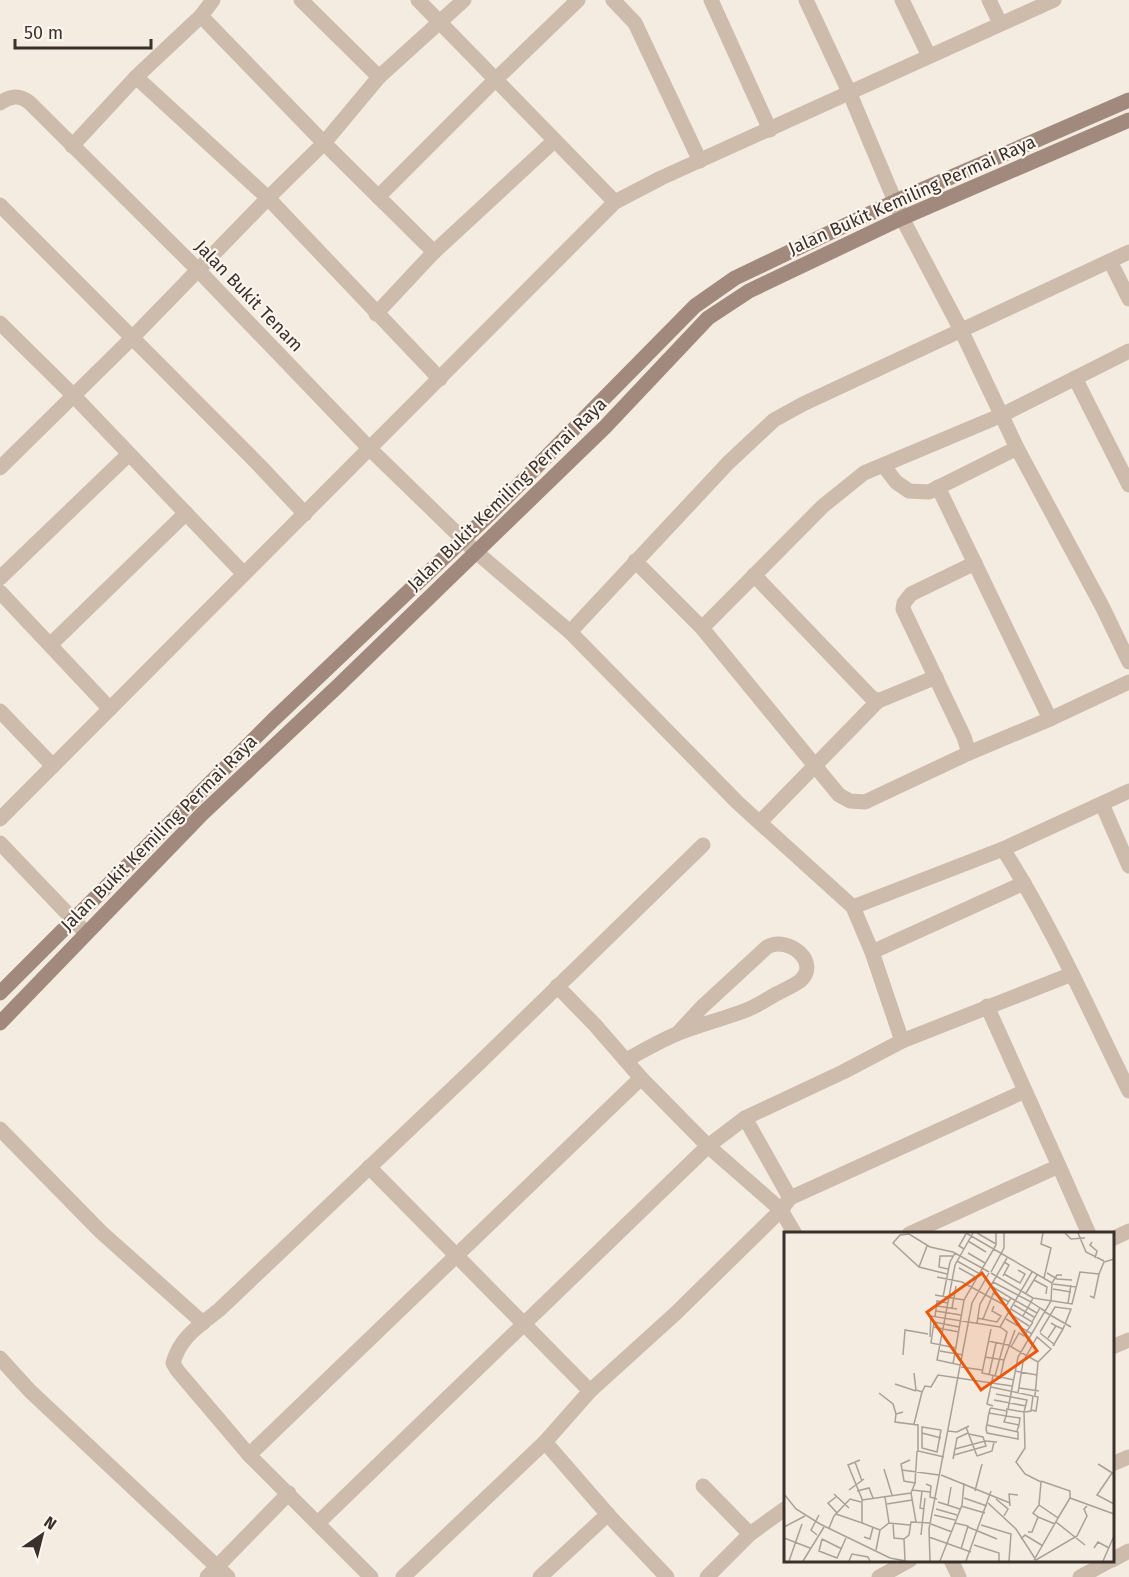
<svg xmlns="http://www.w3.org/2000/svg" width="1129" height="1577" font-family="'Fira Sans',sans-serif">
<rect width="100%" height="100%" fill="#f4ebe1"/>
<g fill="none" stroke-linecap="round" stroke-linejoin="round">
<!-- street -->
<g stroke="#cdbbac" stroke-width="15">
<polyline points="301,0 379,77"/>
<polyline points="418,0 615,202"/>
<polyline points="613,0 635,23 700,161"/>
<polyline points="711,0 770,130"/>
<polyline points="806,0 850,94 902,218 961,330 1017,448 1103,608 1129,662"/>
<polyline points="902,0 929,56"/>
<polyline points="989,0 1000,23"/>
<polyline points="201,16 324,143 434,252"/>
<polyline points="136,77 268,198 440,379"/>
<path d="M0 103C11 96 19 94 30 103L198 270 370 449 475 551 570 632 738 803 853 907 872 952 902 1041 843 1072 745 1118 708 1146 318 1523"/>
<polyline points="72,146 136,77 201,16 213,0"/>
<polyline points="378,197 495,80 578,0"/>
<polyline points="0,205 259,465 305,514"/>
<polyline points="1110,261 1129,299"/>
<polyline points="376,314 434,252 554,141"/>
<polyline points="0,323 73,395 244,574"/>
<polyline points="1075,378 1129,485"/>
<polyline points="883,465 896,482 909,491 929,492 1017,448"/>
<polyline points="0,468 131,339 268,198 324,143 379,77 464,0"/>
<polyline points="938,487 1050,719 969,753"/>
<polyline points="635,561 702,628 839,795 850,801 865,802 969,753 964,737 903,609 904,603 911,594 975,563"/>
<polyline points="754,575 870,696 878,701 936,677"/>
<polyline points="0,578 129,454"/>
<polyline points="0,592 110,709"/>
<polyline points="702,628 823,506 864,473 1002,415 1129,351"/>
<polyline points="570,632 728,463 774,420 803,404 1129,252"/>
<polyline points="50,645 186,513"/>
<polyline points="0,711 53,766"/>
<polyline points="1050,719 1129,682"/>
<polyline points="1102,804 1129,866"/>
<polyline points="0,819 615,202 661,178 1054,0"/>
<polyline points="760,822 878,701"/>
<polyline points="0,843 86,933"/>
<path d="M1003 849C1052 926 1089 1010 1129 1091"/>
<polyline points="853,907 1003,849 1129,791"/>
<polyline points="872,952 1024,883"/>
<polyline points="557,986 595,1025 641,1078 708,1146 781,1210 795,1234"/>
<polyline points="987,1006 1059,1166"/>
<polyline points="902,1041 1072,974"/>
<path d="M626 1060C643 1051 661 1040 679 1033 700 1025 722 1019 744 1011 755 1007 766 1000 776 994 784 990 793 986 800 981 821 963 789 935 767 947L702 1007 677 1034"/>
<polyline points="745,1118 790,1198"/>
<polyline points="0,1129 101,1232 203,1323"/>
<polyline points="369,1167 590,1391 545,1442 403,1577"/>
<polyline points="909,1234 1059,1166 1089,1234"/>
<polyline points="1112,1239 1129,1231"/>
<polyline points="1112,1347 1129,1340"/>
<polyline points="0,1358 30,1391 228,1577"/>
<polyline points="590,1391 676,1313 781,1210 790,1198 1025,1091"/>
<polyline points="545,1442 611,1518 667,1577"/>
<polyline points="249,1455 641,1078"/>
<polyline points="1112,1464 1129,1457"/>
<polyline points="703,1486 750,1534"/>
<polyline points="951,1560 959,1577"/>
<polyline points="1112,1560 1129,1551"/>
<polyline points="207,1577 289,1493"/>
<path d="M371 1577 249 1455 177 1370 173 1363C180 1337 199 1326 219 1310L474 1068 703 845"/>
<polyline points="540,1577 608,1514"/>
<polyline points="707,1577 750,1534 786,1508"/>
<polyline points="879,1577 910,1560"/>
<polyline points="1080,1577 1111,1560"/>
</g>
<!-- secondary -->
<g stroke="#a18a7d" stroke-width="15">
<polyline points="0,993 273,720 493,511 695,306 735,278 896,201 1129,100"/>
<polyline points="0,1023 202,814 339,685 605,427 708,318 749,291 902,218 1129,120"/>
</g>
</g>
<g text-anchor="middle" stroke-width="4.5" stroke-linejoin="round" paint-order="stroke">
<!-- street labels -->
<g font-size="18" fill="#3b302b" stroke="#fbf5ee">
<text transform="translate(912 195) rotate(-24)" y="6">Jalan Bukit Kemiling Permai Raya</text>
<text transform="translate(249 296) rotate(46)" y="6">Jalan Bukit Tenam</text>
<text transform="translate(507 494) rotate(-44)" y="6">Jalan Bukit Kemiling Permai Raya</text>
<text transform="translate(159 833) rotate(-45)" y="6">Jalan Bukit Kemiling Permai Raya</text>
</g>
</g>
<!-- overview -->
<g transform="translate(784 1232)">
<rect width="330" height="330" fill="#f4ebe1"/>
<path fill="none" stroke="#aaa098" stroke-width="1.5" d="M182 1 268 51M193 1 212 12M259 1 257 12 267 16 260 46M281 1 287 7 301 6M294 1 302 20 320 29M184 9 202 20M308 10 306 13 313 19 311 26M180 17 175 14 182 2M184 21 201 31M173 29 196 42M135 35 143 14M175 36 193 46M164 37 155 35 156 24H169M207 40 220 16V1M207 41 249 66 288 72 296 40 315 42 320 30 330 27M263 41 273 47 288 48M163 42 135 35 109 11 116 3 125 2 146 15 169 20 205 40M220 42 236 51 241 42 234 38M219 44 225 33 220 30M153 45 178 50 222 74 227 66 207 54M250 48 263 55 262 62M209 50 247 70 249 66M269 52 293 55M269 57 287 60M209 61 225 70M242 61 253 43M151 63 180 68M306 64 310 66 315 42M159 65 166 30 171 21M227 66 253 81M284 71 287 53M230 73 250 85M153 74 173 77M168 76 172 54M227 77 248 90 256 76 261 79M152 79 177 83M261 80 287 95M225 81 245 94M239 84 247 70 256 76M151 85 153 69 164 71M193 86 213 90 217 84 208 79 210 74M199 87 211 57M222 87 243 99 249 90M150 90 147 111 172 116M150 90 175 95M193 91 196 72 223 26M149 95 175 100M216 95 248 40M207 97 198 141 230 148M256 100 271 75 287 77 279 97 272 94M256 101 271 113M146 105 147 84 216 95 223 100 211 144M264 106 272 94 267 91M204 109 224 113 254 130 251 164M269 114 279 97M227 115 235 101 240 104 243 99 248 102M156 119 179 123M119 123 121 98 144 102M201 125 220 128 216 147M220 128 231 98M169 132 180 68 212 13V1M176 133 153 128 171 33 189 1M177 135 198 138M231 139 253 143M130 141 132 158 138 160 130 192M205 143 212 111M209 144 203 172 209 174M111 152 132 159M207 155 249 164 247 179 241 180M235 156 255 159M138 160 141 154 147 155 154 143 228 154M95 161 109 172 112 182M234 161 239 130 253 105 267 117 254 130M212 162 243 168 240 180 222 177M210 168 242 174M224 177 234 125 267 69 268 51 273 43H278M247 178 252 179 254 165 250 164M119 180 112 182 111 190 134 193V219L160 225M240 180 241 216 232 230 241 242 257 250 255 273 249 281 254 285 248 300H244M203 193 234 200V207L203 201 202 197 204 187V185L206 177 207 176 223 179 222 184 205 181M138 195 157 198 153 220 138 216ZM182 195 193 224M164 199 173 200 185 194M233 199 235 193 236 186 222 184 220 190 235 193M138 201 157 206M171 217 201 209 213 210M170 223 202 214 199 205 185 202M193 224 208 219 210 210M169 227 173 206 184 201M126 228 117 232 120 249 131 251 127 261 132 290M71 230 78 249M314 232 330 242M100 237 108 263M118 238 155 243M328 241 313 263 330 272M157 243 226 271M257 249 286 259V266M131 251 133 219M142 252 147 254 146 265 153 267M65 258 80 247M128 258 146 260M73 259 85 256 89 266M138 259 136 276 140 277M191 259 198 232M0 262 12 277 36 292 106 326 122 329M50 262 65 276M52 265 44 271 53 281M101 265 105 291M180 266 203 274M212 267 224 277 220 284M78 268 127 261M154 270 176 277M204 271 232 297 252 328 293 304 303 284 300 277 303 274M103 272 128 268M164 273 167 255M177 274 201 281M226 274 225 262 234 263M152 277 173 283M52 282 78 291V267L64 233 76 228M150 283 171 288M254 285 271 292M274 286 286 266 330 282M272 290 301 313M78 291 96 298 92 318M109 291 110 306 120 307 121 328M171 291 184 294 177 317M147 292 168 300M197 293 227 302 225 329M0 295 21 284M184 295 213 307M45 296 50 284 66 267 77 270M96 298 105 291 126 293M33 303 27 298 35 283M137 303 141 266M80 305 86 307 89 295M145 305 187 320M0 306 26 316M38 307 35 319 53 326 62 306M38 307 58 317M120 307 125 303 127 290 146 291M237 307 241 303 259 314M190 313 215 321V329M310 316 314 310 325 316M250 328 274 286 255 273M5 329 18 292M19 329 40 295M65 329 68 322 84 325 86 329M146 329 145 297 188 71 205 41M156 329 178 273 180 251M182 329 207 259M319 329 330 304"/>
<path fill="#e8590c" fill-opacity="0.15" stroke="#e8590c" stroke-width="3" d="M198 41 253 119 197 158 143 80Z"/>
<rect width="330" height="330" fill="none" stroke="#3b302b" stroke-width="3"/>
</g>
<!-- north arrow -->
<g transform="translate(42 1535) rotate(35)" stroke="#fbf5ee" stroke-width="4.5" paint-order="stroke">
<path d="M0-4.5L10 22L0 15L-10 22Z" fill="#3b302b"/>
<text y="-9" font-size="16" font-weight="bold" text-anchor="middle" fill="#3b302b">N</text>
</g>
<!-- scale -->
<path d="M15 39v9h136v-9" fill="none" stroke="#3b302b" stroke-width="3"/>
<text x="24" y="39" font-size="18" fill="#3b302b" stroke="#fbf5ee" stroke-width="4.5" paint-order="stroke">50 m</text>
</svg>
